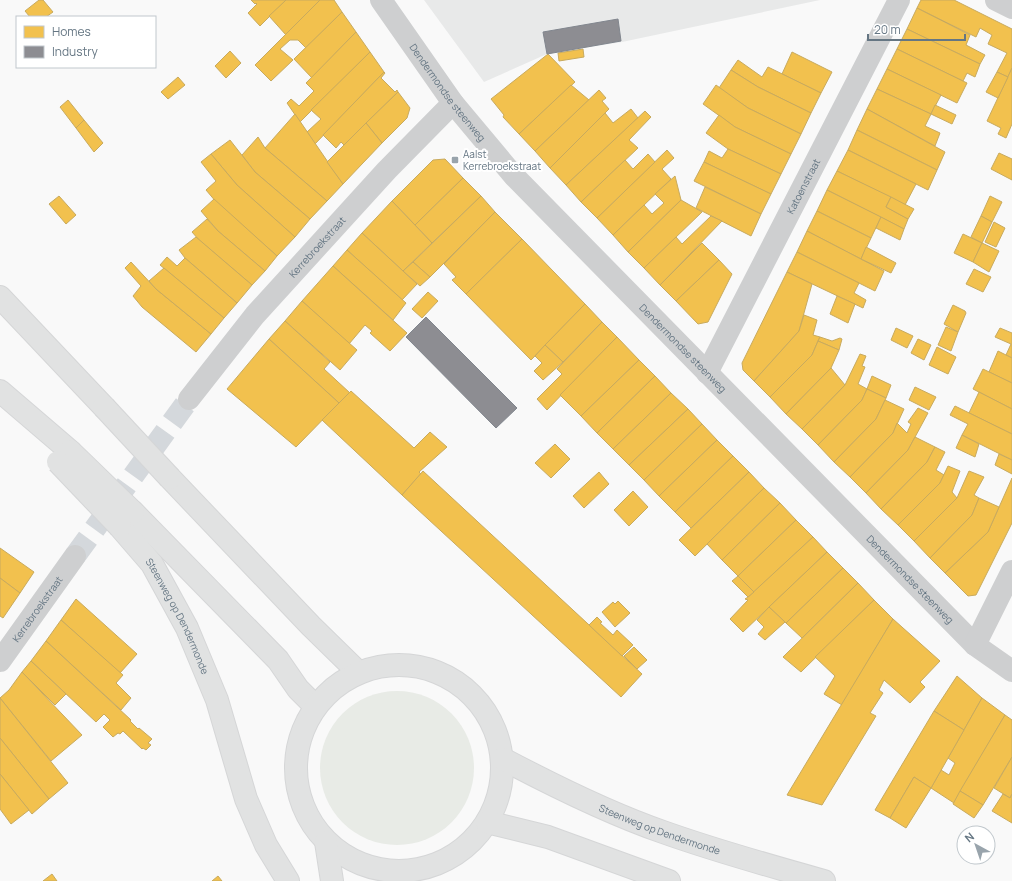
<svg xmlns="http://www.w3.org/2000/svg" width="1012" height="881" font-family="Manrope,sans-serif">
<rect width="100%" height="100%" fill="#f9f9f9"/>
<!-- built -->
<polygon fill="#e8e9e9" points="424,0 820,0 622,42 547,54 484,82"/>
<!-- green -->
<circle fill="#e8ebe6" cx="397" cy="768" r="77"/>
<!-- homes -->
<g fill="#f2c14e" stroke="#c8aa5e">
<polygon points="39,0 43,0 53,12 46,17 30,17 25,11"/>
<polygon points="251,0 286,0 260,26 248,13 257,4 256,3 255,4"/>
<polygon points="286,0 320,0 286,35 269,16"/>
<polygon points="320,0 334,0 342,12 306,48 298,40 290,40 280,49 293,60 271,81 255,65"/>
<polygon points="921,0 954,0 1012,29 1012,68 1008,77 997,72 1007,53 988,44 992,35 980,28 976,37 917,8"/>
<polygon points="917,8 970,35 966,45 985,55 980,64 907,29"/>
<polygon points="342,12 356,32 312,78 294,59"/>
<polygon points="907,29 980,64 975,77 967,73 963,81 897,49"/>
<polygon points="356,32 370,52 300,122 287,103 291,99 299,106 314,91 306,83"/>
<polygon points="583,49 584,57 559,61 558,53"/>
<polygon points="897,49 967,83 957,103 887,69"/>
<polygon points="230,51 241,63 226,78 215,66"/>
<polygon points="370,52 384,72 315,144 307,132 321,119 311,110"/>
<polygon points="792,52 832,72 821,93 782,74"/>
<polygon points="548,54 575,82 519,134 503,117 504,115 491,99"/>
<polygon points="738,60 762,77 768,67 821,93 811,113 758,87 731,70"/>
<polygon points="1012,68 1012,124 1006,138 998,134 1001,128 987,121"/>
<polygon points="887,69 941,95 931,114 877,89"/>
<polygon points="731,70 758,87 811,113 801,134 748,108 719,88"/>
<polygon points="384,72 385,73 381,78 395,92 397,90 398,92 344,145 341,142 336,148 323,135"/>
<polygon points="997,72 1008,77 998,98 986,92"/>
<polygon points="178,77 185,85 168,99 161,92"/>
<polygon points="571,85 589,100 535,151 519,134"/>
<polygon points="716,85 748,108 801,134 791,154 735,127 703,104"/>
<polygon points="877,89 931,114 925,126 940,133 935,146 867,109"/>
<polygon points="599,90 606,98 602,101 609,109 550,168 535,151"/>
<polygon points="398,92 410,108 407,118 382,143 366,123"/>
<polygon points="68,100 84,120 76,128 60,107"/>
<polygon points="935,105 956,115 952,124 931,114"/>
<polygon points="631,109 638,118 566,185 550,168 605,113 613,123"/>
<polygon points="867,109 945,152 937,170 857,130"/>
<polygon points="645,111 651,117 629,140 638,148 581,202 566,185"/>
<polygon points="295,114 343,184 327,201 265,148"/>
<polygon points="719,115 735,127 791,154 781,174 728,149 706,133"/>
<polygon points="84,120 103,143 94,152 76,128"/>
<polygon points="366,123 382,143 343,184 327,162"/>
<polygon points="857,130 937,170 928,190 848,150"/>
<polygon points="258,137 265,148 327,201 310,219 255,172 242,155"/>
<polygon points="230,140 255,172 310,219 295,237 237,185 211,154"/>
<polygon points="728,149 781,174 771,194 704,162 709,151 722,158"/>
<polygon points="667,150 674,158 662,169 671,179 613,235 597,218"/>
<polygon points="848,150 916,184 905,205 837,171"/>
<polygon points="999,153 1012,159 1012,180 991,169"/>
<polygon points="211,154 237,185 295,237 277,256 217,203 206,190 216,181 201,162"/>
<polygon points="648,154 655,162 597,218 581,202 625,160 633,169"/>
<polygon points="445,159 463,178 415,225 392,201 433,160"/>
<polygon points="704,162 771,194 761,214 694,181"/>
<polygon points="837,171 891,197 886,207 908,219 904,229 827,190"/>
<polygon points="675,176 681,200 628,252 613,235 644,205 652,214 664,203 655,194"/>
<polygon points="463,178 481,196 432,243 415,225"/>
<polygon points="705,187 761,214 751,236 696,208"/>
<polygon points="827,190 881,217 871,238 817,211"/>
<polygon points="59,196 76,215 66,224 49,204"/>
<polygon points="481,196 495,212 430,277 413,262"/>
<polygon points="990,196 1002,202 992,222 981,216"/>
<polygon points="891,197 914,209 908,219 886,207"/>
<polygon points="214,199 277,256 265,271 218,231 201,211"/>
<polygon points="681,200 702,212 644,268 628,252"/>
<polygon points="392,201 432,243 403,271 362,233"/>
<polygon points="817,211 871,238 861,259 807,231"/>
<polygon points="495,212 522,239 466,294 452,280 456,277 444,264"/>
<polygon points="711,216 722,221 660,285 644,268 676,237 682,244"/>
<polygon points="981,216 992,222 982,243 971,237"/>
<polygon points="881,217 904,229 900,240 876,228"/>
<polygon points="207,219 218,231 265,271 252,285 199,240 192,232"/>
<polygon points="994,222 1005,228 996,247 985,242"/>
<polygon points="807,231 884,271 875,291 797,252"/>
<polygon points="362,233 417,284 402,300 347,250"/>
<polygon points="963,234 982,243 973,262 954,253"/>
<polygon points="196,237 252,285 237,303 185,258 179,250"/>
<polygon points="522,239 585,304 531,360 466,294"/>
<polygon points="702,243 719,260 676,301 660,285"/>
<polygon points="982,243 999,251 989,272 973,262"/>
<polygon points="866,247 896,263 891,273 861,259"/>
<polygon points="347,250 406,303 393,320 333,266"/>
<polygon points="797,252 859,283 854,293 866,300 863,308 787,272"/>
<polygon points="167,257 177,266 185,258 237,303 224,318 160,265"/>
<polygon points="719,260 732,274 708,322 698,324 676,301"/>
<polygon points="131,262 156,289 211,334 196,352 142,307 133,296 141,286 125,268"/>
<polygon points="413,262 430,277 420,286 403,271"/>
<polygon points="333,266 407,333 390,351 370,333 372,331 365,325 349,344 302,301"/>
<polygon points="164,268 224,318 211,334 156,289 149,281"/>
<polygon points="974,269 991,277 983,292 966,284"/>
<polygon points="787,272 812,284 799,331 754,381 743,370 742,363"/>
<polygon points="428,292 438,301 422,318 412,309"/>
<polygon points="837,296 855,304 848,323 830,314"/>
<polygon points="302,301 357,350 340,370 285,321"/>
<polygon points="585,304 602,322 563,362 545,345"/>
<polygon points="953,305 965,311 966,313 958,332 944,324"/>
<polygon points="804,315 817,320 813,335 820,337 818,341 812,355 770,397 754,381 799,331"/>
<polygon points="285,321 330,362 324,369 350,393 339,403 269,339"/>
<polygon points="602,322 617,337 547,410 537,399 562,374 557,369"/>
<polygon points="946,327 958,332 951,351 938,345"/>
<polygon points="896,328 913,336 907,348 891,340"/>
<polygon points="1000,328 1012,333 1012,358 1006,355 1011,344 995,337"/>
<polygon points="617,337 639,360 581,416 560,395"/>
<polygon points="820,337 832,341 840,338 842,339 839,350 818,341"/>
<polygon points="269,339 339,403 296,447 227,389"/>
<polygon points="918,339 931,345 924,360 911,353"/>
<polygon points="818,341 839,350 831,368 786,414 770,397 812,355"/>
<polygon points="545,345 563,362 543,380 534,371 542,363 535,356"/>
<polygon points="937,347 956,357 948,374 929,365"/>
<polygon points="998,351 1012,358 1012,383 989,372"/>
<polygon points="860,354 866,356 862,366 865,367 858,384 867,389 862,400 818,445 802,429 845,385"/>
<polygon points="639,360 655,376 597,433 581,416"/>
<polygon points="831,368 845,385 802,429 786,414"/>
<polygon points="983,369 1012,383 1012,409 973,389"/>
<polygon points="655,376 671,393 613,449 597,433"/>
<polygon points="872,376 891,385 886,398 867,389"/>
<polygon points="915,387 936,397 929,410 909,400"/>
<polygon points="867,389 886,398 876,419 834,462 818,445 862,400"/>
<polygon points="351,391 414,448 430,432 447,447 419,472 421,474 402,495 322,420"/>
<polygon points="979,392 1012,409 1012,434 969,413"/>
<polygon points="671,393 688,409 629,465 613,449"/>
<polygon points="885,400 904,409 893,433 850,477 834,462 876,419"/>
<polygon points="955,406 1012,434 1012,460 962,435 968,424 950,415"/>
<polygon points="918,408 928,413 908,450 866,493 850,477 893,433 897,423 907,433 911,424 908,422"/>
<polygon points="688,409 702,424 644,480 629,465"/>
<polygon points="702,424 717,440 659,496 644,480"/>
<polygon points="962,435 979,444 975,457 956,448"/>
<polygon points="915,437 935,447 927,462 881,509 866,493 908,450"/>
<polygon points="717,440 733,456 675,512 659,496"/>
<polygon points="555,444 570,459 551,478 535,463"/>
<polygon points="935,447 945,452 936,470 944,475 940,483 898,525 881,509 927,462"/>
<polygon points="999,454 1012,460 1012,474 995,465"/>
<polygon points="733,456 749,472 691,528 675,512"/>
<polygon points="948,466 960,471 952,492 957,498 914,541 898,525 940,483"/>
<polygon points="423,471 642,674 621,697 402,495"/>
<polygon points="969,471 984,477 974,495 979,498 972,515 930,558 914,541 957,498"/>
<polygon points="599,472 609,484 584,508 573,496"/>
<polygon points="749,472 764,488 695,556 679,540"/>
<polygon points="1012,478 1012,523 976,595 968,596 945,573 988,532"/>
<polygon points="764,488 780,503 722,560 707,544"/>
<polygon points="633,491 648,507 629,526 614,510"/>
<polygon points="979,498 999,507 988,532 945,573 930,558 972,515"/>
<polygon points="780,503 796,520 738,576 722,560"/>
<polygon points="796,520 813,537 754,592 738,576"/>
<polygon points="813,537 827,552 743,632 730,619 748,600 745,599 748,597"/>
<polygon points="0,548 34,572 20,593 0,578"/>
<polygon points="827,552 843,568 786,623 769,607"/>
<polygon points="843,568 858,583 802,638 786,623"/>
<polygon points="738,576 754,592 748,597 732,581"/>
<polygon points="0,578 20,593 3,618 0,616"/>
<polygon points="858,583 874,600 801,672 783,657"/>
<polygon points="76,599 137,654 120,673 61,620"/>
<polygon points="874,600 893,619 842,705 824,694 835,676 815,657"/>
<polygon points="618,601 630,613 615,627 602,612 613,602 615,604"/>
<polygon points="769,607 785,622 765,640 758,634 764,627 757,620"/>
<polygon points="597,617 602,622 600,623 613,635 617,630 633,645 622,656 589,625"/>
<polygon points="893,619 940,661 920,682 925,687 910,703 884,680 879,690 883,693 870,713 876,716 822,805 787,795"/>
<polygon points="61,620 123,675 116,683 131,698 121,710 46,641"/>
<polygon points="46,641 131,720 130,721 138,729 139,728 152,739 148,743 151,745 146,750 143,748 142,749 123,731 120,734 118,733 113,737 103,727 110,720 104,714 96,722 31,661"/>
<polygon points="634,647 647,660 637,669 624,656"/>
<polygon points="31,661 66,694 55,705 22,672"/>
<polygon points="22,672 82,735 51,761 0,698 9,690"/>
<polygon points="957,676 982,698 964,730 934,711"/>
<polygon points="0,698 68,783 49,799 0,738"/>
<polygon points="982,698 1005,715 954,803 931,788 941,770 949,775 955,763 948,758"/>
<polygon points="934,711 964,730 931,788 914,777 890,818 875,810"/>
<polygon points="1005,715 1012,720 1012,757 983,805 960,791"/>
<polygon points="0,738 49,799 32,814 0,774"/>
<polygon points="1012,757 1012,794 1010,798 994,788"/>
<polygon points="0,774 29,810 11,824 0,809"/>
<polygon points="914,777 931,788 906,828 890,818"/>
<polygon points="960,791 983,805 974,818 953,804"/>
<polygon points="1003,794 1010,798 1012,794 1012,823 992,811"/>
<polygon points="52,874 57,881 43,881"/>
<polygon points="218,876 222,881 212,881"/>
</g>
<!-- industry -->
<g fill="#8d8d92" stroke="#81868e">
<polygon points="618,19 621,41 547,54 543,32"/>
<polygon points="426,317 517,408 496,428 406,337"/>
</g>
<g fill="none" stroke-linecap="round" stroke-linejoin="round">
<!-- minor-tunnel -->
<polyline stroke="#d4d8dc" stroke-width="22" stroke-dasharray="22 11" stroke-linecap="butt" points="75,556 189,399"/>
<defs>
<g id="secondary">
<polyline points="0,297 104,407"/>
<polyline points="0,391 70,451"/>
<polyline points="170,478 311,626 358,672"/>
<polyline points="133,512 278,660 298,689 315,706"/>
<path id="s5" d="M120 527 152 564 187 628 217 700 246 799 266 845 288 881"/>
<circle cx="399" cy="768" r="103"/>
<path id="s6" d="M503 759C554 786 608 813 663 832 716 851 770 866 824 881"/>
<polyline points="487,822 548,837 669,881"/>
<polyline points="326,842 332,881"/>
</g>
</defs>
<!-- secondary casing -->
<use href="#secondary" stroke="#d5d6d7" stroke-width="24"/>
<!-- minor -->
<g stroke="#cecfd0" stroke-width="22">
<path id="s1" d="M381 0 453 103 514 176 975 645 1012 671"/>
<polyline points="996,0 1012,8"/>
<path id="s2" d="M707 373 899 0"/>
<path id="s3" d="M189 399 255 315 387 170 453 103"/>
<polyline points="975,645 1012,571"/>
<path id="s4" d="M0 661 75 556"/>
</g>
<!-- secondary -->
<use href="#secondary" stroke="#e1e2e2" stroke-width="22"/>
<defs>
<g id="secondary-bridge">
<polyline points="104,407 170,478"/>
<polyline points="70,451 133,512"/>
<polyline points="58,462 120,527"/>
</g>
</defs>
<!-- secondary-bridge casing -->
<use href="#secondary-bridge" stroke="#d5d6d7" stroke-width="24" stroke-linecap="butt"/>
<!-- secondary-bridge -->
<use href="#secondary-bridge" stroke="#e1e2e2" stroke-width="22"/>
</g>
<!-- markers -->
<rect fill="#99a4ac" stroke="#fff" stroke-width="1.5" x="451" y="156" width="8" height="8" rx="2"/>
<g text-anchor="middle" stroke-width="4" stroke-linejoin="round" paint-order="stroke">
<!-- street labels -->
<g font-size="10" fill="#657683" stroke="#fff">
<text dy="4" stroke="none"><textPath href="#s1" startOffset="114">Dendermondse steenweg</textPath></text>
<text dy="4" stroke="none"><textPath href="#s2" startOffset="210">Katoenstraat</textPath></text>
<text dy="4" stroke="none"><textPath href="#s3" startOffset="199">Kerrebroekstraat</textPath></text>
<text dy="4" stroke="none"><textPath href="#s1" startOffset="462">Dendermondse steenweg</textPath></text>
<text dy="4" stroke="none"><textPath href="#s1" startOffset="786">Dendermondse steenweg</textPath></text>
<text dy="4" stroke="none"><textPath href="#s4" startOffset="64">Kerrebroekstraat</textPath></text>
<text dy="4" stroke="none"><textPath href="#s5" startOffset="107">Steenweg op Dendermonde</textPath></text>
<text dy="4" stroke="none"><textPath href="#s6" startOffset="172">Steenweg op Dendermonde</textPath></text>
</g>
<!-- poi labels -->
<g font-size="10" fill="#657683" stroke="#fff" text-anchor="start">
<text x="463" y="158">Aalst<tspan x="463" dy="12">Kerrebroekstraat</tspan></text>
</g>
</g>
<!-- legend -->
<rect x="16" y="16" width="140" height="52" fill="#ffffff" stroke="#c1c8cd"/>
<rect x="24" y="26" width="20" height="12" fill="#f2c14e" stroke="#c1c8cd"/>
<text x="52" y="36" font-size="12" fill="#657683">Homes</text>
<rect x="24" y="46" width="20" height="12" fill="#8d8d92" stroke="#c1c8cd"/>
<text x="52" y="56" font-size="12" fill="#657683">Industry</text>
<!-- north arrow -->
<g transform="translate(976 845) rotate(320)"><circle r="19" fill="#ffffff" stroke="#c1c8cd"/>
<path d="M0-3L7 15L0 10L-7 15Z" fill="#99a4ac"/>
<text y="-6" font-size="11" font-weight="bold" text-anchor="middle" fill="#657683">N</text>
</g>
<!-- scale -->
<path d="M868 34v6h97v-6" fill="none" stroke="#657683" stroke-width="2"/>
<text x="874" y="34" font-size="12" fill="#657683" stroke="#ffffff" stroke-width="3" paint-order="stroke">20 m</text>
</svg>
